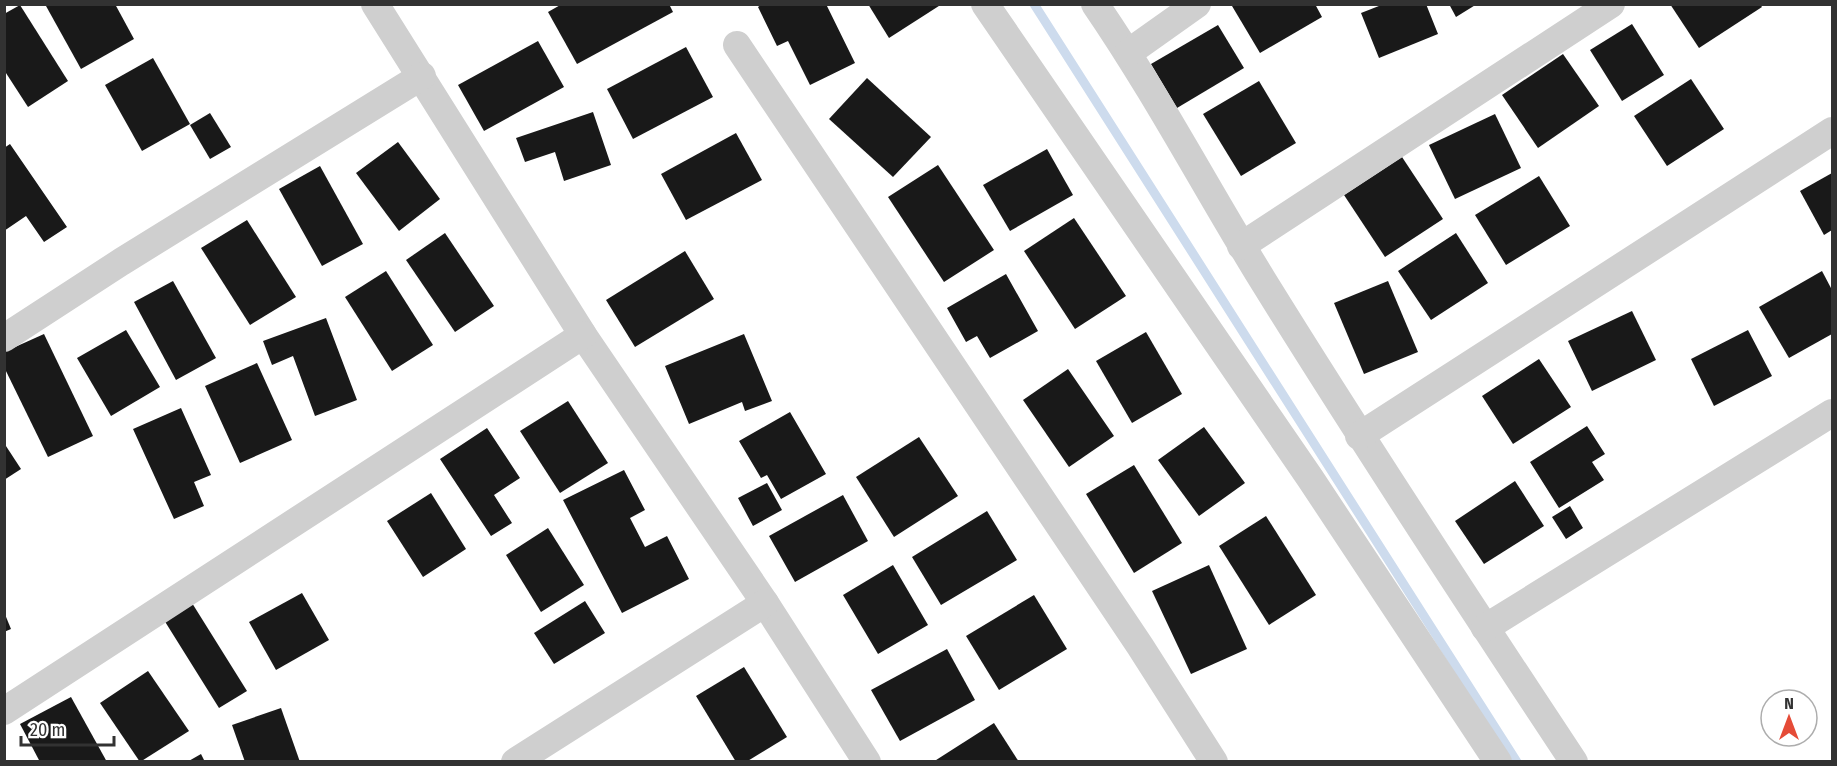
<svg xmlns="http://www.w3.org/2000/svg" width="1837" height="766" font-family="'Fira Sans Condensed',sans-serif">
<rect width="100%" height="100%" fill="#fff"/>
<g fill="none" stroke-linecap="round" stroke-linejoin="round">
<!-- stream -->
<polyline stroke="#cddbed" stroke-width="9" points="1034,4 1517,762"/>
</g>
<!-- building -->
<g fill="#191919">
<polygon points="50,4 115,4 134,39 81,69 46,6"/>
<polygon points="562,4 669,4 673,12 577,64 548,12"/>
<polygon points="762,4 826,4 855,63 810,85 788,41 777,46 758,7"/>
<polygon points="868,4 942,4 889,38"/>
<polygon points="1234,4 1315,4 1322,17 1260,53 1232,6"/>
<polygon points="1384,4 1426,4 1438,34 1379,58 1361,13"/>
<polygon points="1449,4 1477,4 1456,17"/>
<polygon points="1670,4 1760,4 1762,7 1699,48"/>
<polygon points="20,5 68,81 28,107 4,70 4,14"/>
<polygon points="1632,24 1664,75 1622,101 1590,50"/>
<polygon points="1218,25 1244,68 1177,108 1151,64"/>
<polygon points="538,41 564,87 484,131 458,85"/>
<polygon points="686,47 713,97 633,139 607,89"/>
<polygon points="1563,54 1599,106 1538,148 1502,95"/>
<polygon points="153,58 190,124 142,151 105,85"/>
<polygon points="867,78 931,137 893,177 829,119"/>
<polygon points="1691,79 1724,129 1667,166 1634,116"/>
<polygon points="1259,81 1296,143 1241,176 1203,114"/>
<polygon points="593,112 611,165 564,181 555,152 525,162 516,138"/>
<polygon points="210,113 231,147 210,159 190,125"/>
<polygon points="1495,114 1521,168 1455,199 1429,145"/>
<polygon points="736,133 762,180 686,220 661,174"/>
<polygon points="398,142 440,199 399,231 356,173"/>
<polygon points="10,144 67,227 44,242 26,216 4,231 4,148"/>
<polygon points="1047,149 1073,195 1010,231 983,185"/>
<polygon points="1402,157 1443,219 1385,257 1344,195"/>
<polygon points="938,165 994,250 944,282 888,197"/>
<polygon points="320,166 363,244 322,266 279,189"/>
<polygon points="1832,173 1832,230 1824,235 1800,191"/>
<polygon points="1539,176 1570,226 1506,265 1475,215"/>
<polygon points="1074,218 1126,296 1075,329 1024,251"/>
<polygon points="247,220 296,297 250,325 201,248"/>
<polygon points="445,233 494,306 455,332 406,260"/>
<polygon points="1456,233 1488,283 1431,320 1398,271"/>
<polygon points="685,251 714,299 635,347 606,300"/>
<polygon points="386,271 433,345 392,371 345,297"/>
<polygon points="1822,271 1832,290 1832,334 1789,358 1759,307"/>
<polygon points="1006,274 1038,331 990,358 977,336 966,342 947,308"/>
<polygon points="173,281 216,358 176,380 134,302"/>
<polygon points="1388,281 1418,352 1364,374 1334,303"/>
<polygon points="1632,311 1656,360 1592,391 1568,341"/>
<polygon points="326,318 357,400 315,416 293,356 272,365 263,341"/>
<polygon points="126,330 160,387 111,416 77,358"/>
<polygon points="1748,330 1772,376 1714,406 1691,359"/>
<polygon points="1146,332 1182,394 1132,423 1096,361"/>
<polygon points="44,334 93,436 48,457 4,367 4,352"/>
<polygon points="744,334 772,401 745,411 742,402 689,424 665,366"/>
<polygon points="1539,359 1571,407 1513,444 1482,396"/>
<polygon points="257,363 292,440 240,463 205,386"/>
<polygon points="1068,369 1114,436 1069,467 1023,400"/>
<polygon points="568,401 608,463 560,493 520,431"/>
<polygon points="181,408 211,475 194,482 204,506 174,519 133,429"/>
<polygon points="790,412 826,474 781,499 767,475 761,478 739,441"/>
<polygon points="1587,426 1605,454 1592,462 1604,480 1559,508 1530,462"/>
<polygon points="1204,427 1245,483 1199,516 1158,460"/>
<polygon points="487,428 520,478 494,495 512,523 491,536 440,459"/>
<polygon points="919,437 958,496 894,537 856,477"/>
<polygon points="4,443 21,469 4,480"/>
<polygon points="1134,465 1182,543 1134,573 1086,494"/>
<polygon points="624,470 645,510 630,518 645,547 667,536 689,579 622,613 563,500"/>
<polygon points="1515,481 1544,526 1484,564 1455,521"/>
<polygon points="767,483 782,510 753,526 738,498"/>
<polygon points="431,493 466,549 423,577 387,521"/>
<polygon points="843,495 868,541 795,582 769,536"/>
<polygon points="1570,506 1583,528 1566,539 1552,517"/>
<polygon points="987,511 1017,560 941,605 912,557"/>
<polygon points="1266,516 1316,595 1269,625 1219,546"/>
<polygon points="548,528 584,585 541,612 506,555"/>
<polygon points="893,565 928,625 878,654 843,595"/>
<polygon points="1209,565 1247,649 1191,674 1152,591"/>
<polygon points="302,593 329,640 276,670 249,622"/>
<polygon points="1034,595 1067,649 999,690 966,636"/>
<polygon points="585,601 605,633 554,664 534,633"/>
<polygon points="192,603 247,691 219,708 164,620"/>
<polygon points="4,612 11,629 4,632"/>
<polygon points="947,649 975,700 900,741 871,690"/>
<polygon points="744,667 787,737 746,762 736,762 696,696"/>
<polygon points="148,671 189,731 140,762 100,703"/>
<polygon points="71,697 107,762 40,762 20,724"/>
<polygon points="281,708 300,762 245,762 232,725"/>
<polygon points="994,723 1019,762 933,762"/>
<polygon points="201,754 205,762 187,762"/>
</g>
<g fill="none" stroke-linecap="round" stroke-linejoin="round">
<!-- street -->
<g stroke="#cfcfcf" stroke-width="28">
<polyline points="375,4 583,335 765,603 867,762"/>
<polyline points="985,4 1310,478 1498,762"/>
<path d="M1095 4C1156 93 1206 188 1262 279 1363 442 1468 602 1574 762"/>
<polyline points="737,45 1140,646 1214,762"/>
<polyline points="1128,53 1197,4"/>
<polyline points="1241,246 1611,4"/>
<polyline points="4,338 121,262 422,76"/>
<polyline points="1359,436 1832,131"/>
<polyline points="1485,628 1832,413"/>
<polyline points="4,711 583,335"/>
<polyline points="515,762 765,603"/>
</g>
</g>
<!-- border -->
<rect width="1837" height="766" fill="none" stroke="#323232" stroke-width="12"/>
<!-- north arrow -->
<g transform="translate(1789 718)"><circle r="28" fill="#ffffff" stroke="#adadad" stroke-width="1.5"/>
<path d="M0-4.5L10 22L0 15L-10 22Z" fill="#e54b37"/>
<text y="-9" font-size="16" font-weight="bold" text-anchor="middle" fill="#323232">N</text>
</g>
<!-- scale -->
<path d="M21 736v9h93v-9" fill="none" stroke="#323232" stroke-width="3"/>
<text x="30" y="736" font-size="18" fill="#323232" stroke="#ffffff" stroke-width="4.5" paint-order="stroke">20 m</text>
</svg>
